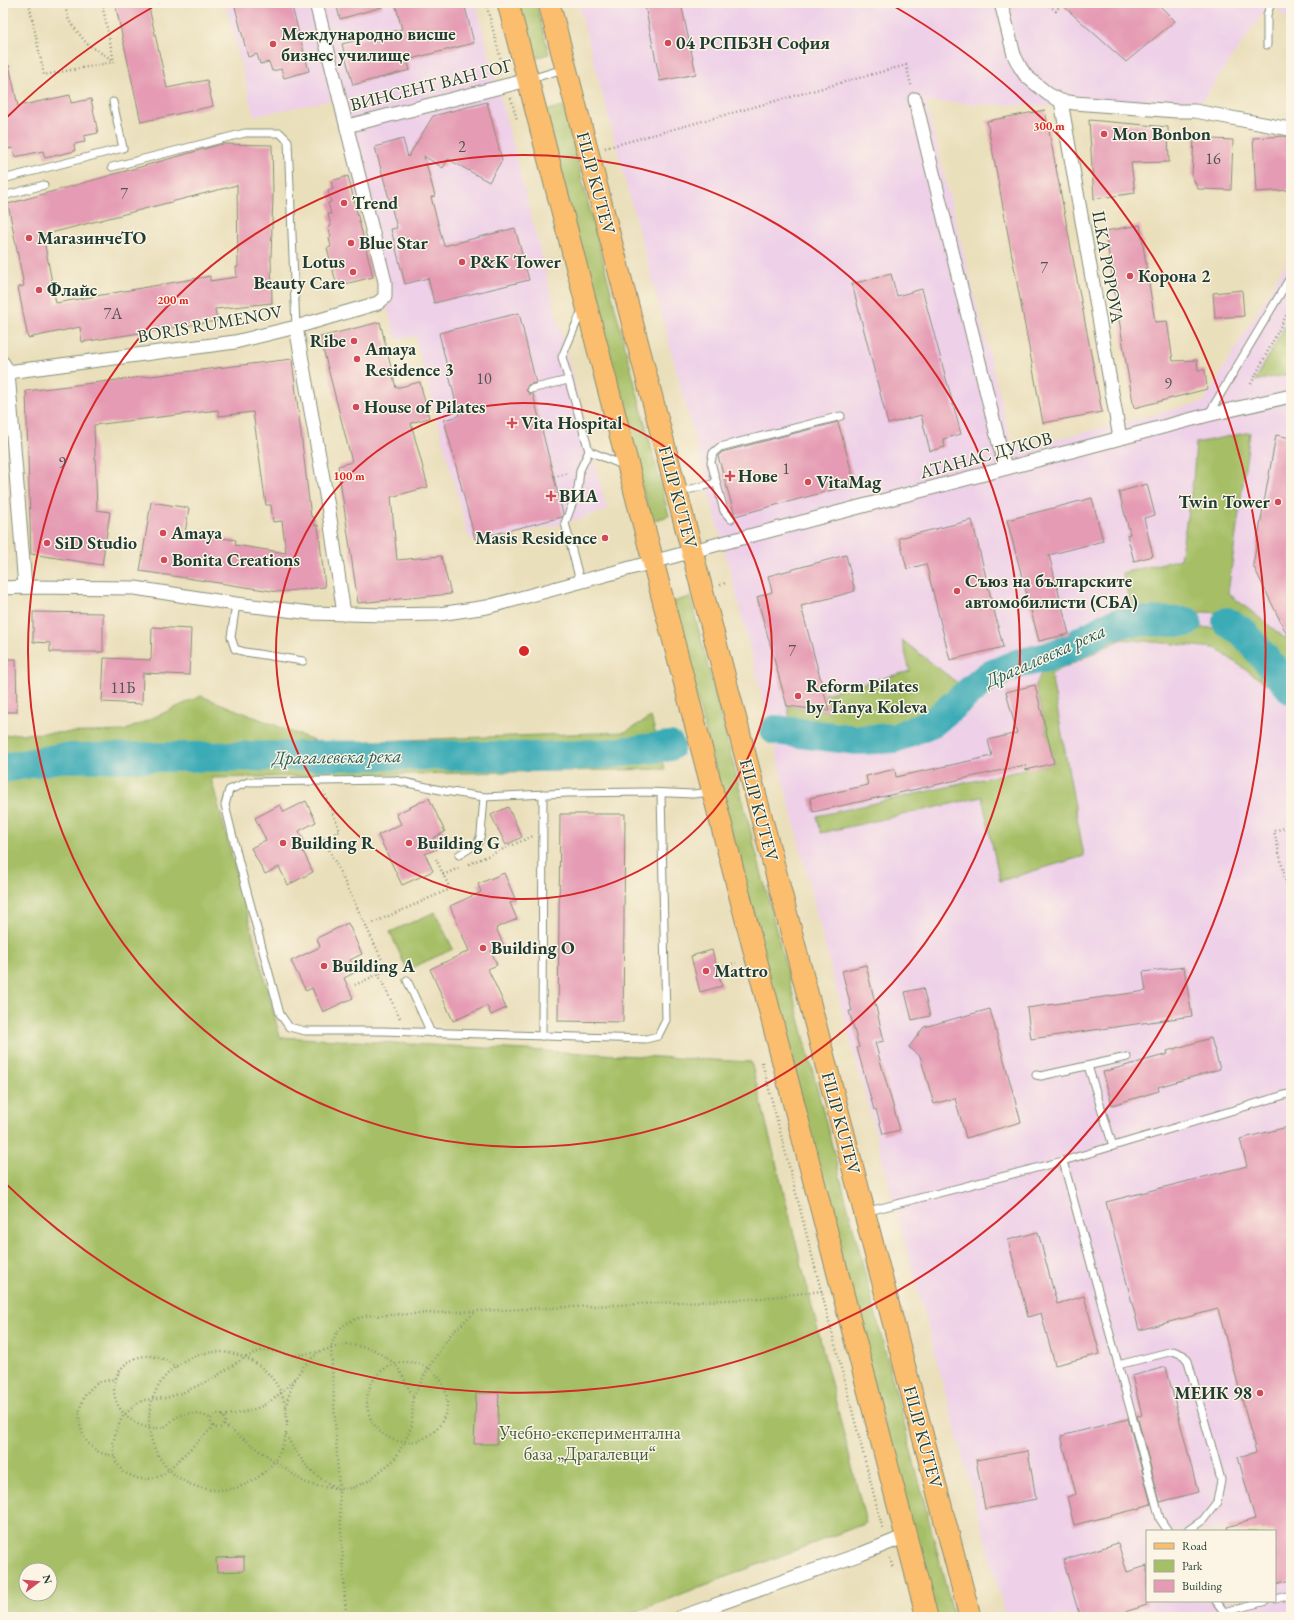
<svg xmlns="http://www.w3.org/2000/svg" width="1294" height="1620" font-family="'EB Garamond',serif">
<rect width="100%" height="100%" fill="#fcf5e5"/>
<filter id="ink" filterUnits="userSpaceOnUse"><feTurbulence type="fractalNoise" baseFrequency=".025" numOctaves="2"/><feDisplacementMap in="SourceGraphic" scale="8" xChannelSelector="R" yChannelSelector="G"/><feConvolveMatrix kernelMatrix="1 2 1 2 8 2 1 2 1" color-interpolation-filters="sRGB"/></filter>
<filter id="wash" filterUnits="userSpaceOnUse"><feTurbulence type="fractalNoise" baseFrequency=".012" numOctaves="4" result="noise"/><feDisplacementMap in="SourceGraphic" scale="16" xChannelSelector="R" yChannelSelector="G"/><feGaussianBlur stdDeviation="0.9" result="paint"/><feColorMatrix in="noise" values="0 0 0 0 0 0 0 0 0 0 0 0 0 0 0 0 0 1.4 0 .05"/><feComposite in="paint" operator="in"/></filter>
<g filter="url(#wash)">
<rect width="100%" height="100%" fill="#eadfbb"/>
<!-- built -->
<g fill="#eed0e8" fill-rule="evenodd">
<polygon points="225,3 476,3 607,510 565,523 480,543 473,541 467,532 415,336 396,339 331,100 254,116"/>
<path d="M578 3H1270L1195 111 926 102 1013 450 1204 402 1291 254V1617H1006L829 962 739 605ZM1147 1531H1275V1601H1147Z"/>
<polygon points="1271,3 1291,3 1291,23"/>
</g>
<!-- green -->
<g fill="#a6bf66" stroke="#627e4d" fill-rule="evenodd">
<polygon points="517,3 536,3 549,54 531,59"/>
<polygon points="563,106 669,516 651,521 545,111"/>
<polygon points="1291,315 1291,371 1289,374 1255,381"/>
<polygon points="1250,432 1228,593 1291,643 1291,674 1251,625 1230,613 1132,610 1122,573 1180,559 1193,481 1196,443"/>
<polygon points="690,597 954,1617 934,1617 672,602"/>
<polygon points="1141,627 1225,628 1246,641 1291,696 1291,701 1215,648 1122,639 1051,674 1084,856 1000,881 982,797 821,833 817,816 1054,763 1035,685 1047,663 1117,628"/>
<path d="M902 640 964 688C936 717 903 737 862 735 839 734 815 728 792 724L787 706 829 711 824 694 910 671Z"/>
<path d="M201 696 320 743 625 732 651 717 665 769 211 778 280 1037 751 1062 866 1523 622 1617H3V736L13 734 124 731ZM26 1570H50V1594H26Z"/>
<polygon points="1291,838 1291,906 1289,839"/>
<polygon points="435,912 453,949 407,970 390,932"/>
</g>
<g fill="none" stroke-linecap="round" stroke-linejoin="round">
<!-- river -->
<g stroke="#3aabb6" stroke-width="30">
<polyline points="1227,622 1243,632 1291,689"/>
<polyline points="775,730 857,740 895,738 933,722 988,676 1017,664 1047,657 1063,651 1111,625 1129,621 1187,622"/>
<polyline points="3,768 60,758 426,755 540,757 614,753 670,746"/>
</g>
</g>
<g id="blocks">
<!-- building -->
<g fill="#e59bb4" fill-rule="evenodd">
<polygon points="115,3 148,3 167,88 207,80 213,106 141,122"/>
<polygon points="234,3 291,3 309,71 284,78 281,69 272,71 269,62 260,64 257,54 248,57"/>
<polygon points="336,3 382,3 382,7 340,19"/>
<polygon points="395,3 464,3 474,43 407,60 410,70 353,85 342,44 402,29"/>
<polygon points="661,3 681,3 696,74 660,81 645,6"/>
<polygon points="1060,3 1157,3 1175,21 1126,62"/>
<polygon points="3,65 9,65 18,106 70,95 71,103 91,99 98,133 84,136 85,142 74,144 75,151 45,158 43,151 15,157 13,148 3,150"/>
<polygon points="487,102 502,160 489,182 448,159 443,168 424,156 435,196 431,197 444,246 515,228 529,280 434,303 428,278 405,284 391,229 397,228 375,147 403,139 408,157 433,116"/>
<polygon points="1045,110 1102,412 1043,423 987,121"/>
<polygon points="1089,120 1168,127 1169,162 1131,163 1135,193 1094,199"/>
<polygon points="1285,136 1287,137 1290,190 1256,192 1253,138"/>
<polygon points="1194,138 1233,140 1231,190 1198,189 1192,176"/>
<path d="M222 144 272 145 273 194 271 258 272 303 215 309 217 321 82 342 80 327 28 338 18 287 24 286 8 204ZM237 185 238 267H236L237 277 210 281V276L56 303 43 235Z"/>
<polygon points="348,176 373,277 337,286 327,248 331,247 329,238 331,237 328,227 331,226 328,214 331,214 328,203 331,202 328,191 333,189 331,181"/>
<polygon points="1140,225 1155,322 1167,321 1173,361 1197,360 1198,370 1205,370 1207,389 1134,408 1126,363 1105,231"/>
<polygon points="891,274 897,296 922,289 961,434 943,439 945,447 930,451 921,415 888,424 852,284"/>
<polygon points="1242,290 1244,316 1215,318 1213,293"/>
<polygon points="519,313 536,383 528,385 526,390 529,394 533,394 563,514 562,517 475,539 444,420 459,416 439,333"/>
<polygon points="380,322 396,388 420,382 429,418 411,423 428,487 391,497 397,560 441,556 451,594 358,603 338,466 352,462 320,337"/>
<polygon points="292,359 311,517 314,517 315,526 318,525 325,587 278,592 140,571 151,502 189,508 185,533 236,540 235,545 286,553 282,521 273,522 271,505 266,505 253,412 219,416 218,410 94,425 97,510 110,512 102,565 31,554 26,391"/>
<polygon points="838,422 855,484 735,516 718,456 722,452"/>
<polygon points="1276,435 1291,438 1291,643 1253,565"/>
<polygon points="1147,484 1155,515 1144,518 1153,556 1134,561 1127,535 1130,534 1119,492"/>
<polygon points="1092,498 1103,541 1049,555 1069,634 1039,641 1007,520"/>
<polygon points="972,520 1003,647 950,660 926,564 907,569 899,538"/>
<polygon points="846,555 855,591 801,606 829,711 787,706 757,597 772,592 768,576"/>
<polygon points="33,612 103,613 103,652 50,652 50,643 33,642"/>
<polygon points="152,627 191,629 189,675 143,673 142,704 102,702 104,658 151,660"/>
<polygon points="3,659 16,659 17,712 3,712"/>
<polygon points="1035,685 1054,763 1026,770 1025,765 813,812 810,798 868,785 866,776 895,769 896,777 992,756 988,740 1017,733 1006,692"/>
<polygon points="429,798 445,832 433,838 438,848 425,854 433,871 402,885 378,835 401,824 396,814"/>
<polygon points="306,801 316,822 299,831 306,845 301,847 313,872 288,885 279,867 265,874 251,848 266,840 255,818 280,805 284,812"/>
<polygon points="508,807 522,837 506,845 491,815"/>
<polygon points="560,814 625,814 623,1022 558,1021"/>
<polygon points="504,873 516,901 510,903 517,919 496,928 504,946 491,951 497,965 488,969 506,1008 491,1015 487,1006 453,1021 430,969 469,951 450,906 481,892 478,884"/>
<polygon points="348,923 362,954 350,960 356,972 344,978 353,998 323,1012 312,988 306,991 291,961 320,947 317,938"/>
<polygon points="712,950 722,986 700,992 691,956"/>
<polygon points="866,965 884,1041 875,1043 900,1130 883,1134 876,1109 874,1110 857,1048 859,1047 849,1011 852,1011 842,971"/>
<polygon points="1184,967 1192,1016 1031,1039 1027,1008 1146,991 1143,972"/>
<polygon points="923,988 930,1016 912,1020 905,992"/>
<polygon points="990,1009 1021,1122 966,1138 955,1098 934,1104 920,1056 909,1047 924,1027"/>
<polygon points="1211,1038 1220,1069 1158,1087 1159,1091 1112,1105 1103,1072 1168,1054 1167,1051"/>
<polygon points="1291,1126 1291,1580 1275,1584 1275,1531 1228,1531 1227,1527 1255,1519 1238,1457 1256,1452 1218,1309 1139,1330 1106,1202 1247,1166 1240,1139"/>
<polygon points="1038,1232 1057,1304 1084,1296 1100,1354 1055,1365 1041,1313 1028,1317 1008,1240"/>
<polygon points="1166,1367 1198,1492 1160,1502 1137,1416 1142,1415 1132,1376"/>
<polygon points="476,1393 499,1393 497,1444 474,1444"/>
<polygon points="1128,1419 1151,1504 1141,1507 1141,1508 1074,1525 1067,1497 1076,1494 1061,1436"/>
<polygon points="1028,1451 1036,1499 985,1509 976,1460"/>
<polygon points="1118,1543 1127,1572 1147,1566 1147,1605 1109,1617 1080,1617 1063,1560"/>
<polygon points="244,1557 244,1571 217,1572 216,1558"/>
</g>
</g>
</g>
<g filter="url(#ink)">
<use href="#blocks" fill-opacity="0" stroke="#848e78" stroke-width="1"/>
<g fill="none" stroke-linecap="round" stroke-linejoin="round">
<defs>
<g id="service">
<polyline points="1267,45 1267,15 1271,3"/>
<polyline points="530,79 564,69"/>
<polyline points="112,167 245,133 280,133 288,141 296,327"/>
<polyline points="3,179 123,148 113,102"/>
<polyline points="3,196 44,185"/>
<polyline points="582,310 562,357 589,451 625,466"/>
<polyline points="531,389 568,380"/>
<polyline points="1208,415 1291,276"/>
<polyline points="679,492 716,483"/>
<polyline points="731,519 724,511 711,462 713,453 720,447 841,416"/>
<polyline points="580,581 565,523 578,489 580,470 589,451"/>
<polyline points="236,604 231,637 235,649 245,652 303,661"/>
<polyline points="661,793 666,1020 658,1036 646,1039 382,1031 305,1031 289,1027 280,1014 239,862 225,805 229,790 248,782 394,780 445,791 484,797 568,793 647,792 693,794 711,792"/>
<polyline points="459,855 478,843 481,834 484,797"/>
<polyline points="407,980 431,1033"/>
<polyline points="542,1036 543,794"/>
<polyline points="1088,1066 1113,1146"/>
<polyline points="1036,1075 1041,1076 1127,1057"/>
<polyline points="1063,1161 1160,1519 1168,1531"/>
<polyline points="865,1212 1063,1161 1291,1093"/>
<polyline points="1118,1365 1173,1351 1183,1355 1188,1361 1221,1480 1217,1502 1203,1520 1187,1531"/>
<polyline points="1275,1599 1291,1595"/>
<polyline points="1216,1601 1224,1612 1266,1601"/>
</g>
<g id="minor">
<polyline points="1001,3 1014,55 1020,67 1026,76 1048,94 1061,101 1075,103 1176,111 1195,111 1290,129"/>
<polyline points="915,99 1005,468"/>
<polyline points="1061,101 1120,438"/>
<polyline points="347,126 528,80"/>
<polyline points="296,327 329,512 344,614"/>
<polyline points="3,363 8,372 25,587"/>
<polyline points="8,372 235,342 296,327 378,303 385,297 385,282 316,3"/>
<polyline points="3,588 25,587 135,588 236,604 311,613 385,615 439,614 487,607 715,545 1208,415 1291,396"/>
<polyline points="681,1617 861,1554 906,1536"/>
</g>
<g id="primary">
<polyline points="508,3 927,1617"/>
<polyline points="549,3 970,1617"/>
</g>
</defs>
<!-- service casing -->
<use href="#service" stroke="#848e78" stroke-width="9"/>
<!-- minor casing -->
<use href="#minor" stroke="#848e78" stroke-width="15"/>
<!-- primary casing -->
<use href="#primary" stroke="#848e78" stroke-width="23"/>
<!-- path -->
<g stroke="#848e78" stroke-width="2.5" stroke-dasharray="1 3" stroke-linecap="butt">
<polyline points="29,3 44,75 114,62 102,3"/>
<polyline points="64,3 69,21 87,44 114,61"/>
<polyline points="486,3 504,72"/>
<polyline points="1046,3 1056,11 1061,4"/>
<polyline points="511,98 517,120"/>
<polyline points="605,148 906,65 911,85"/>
<polyline points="1251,384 1291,306"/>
<polyline points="554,477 569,473"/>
<polyline points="720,585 725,583"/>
<polyline points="1291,826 1274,831 1291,904"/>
<polyline points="324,839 387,970 355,985"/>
<polyline points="306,848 340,831 324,792"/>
<polyline points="469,864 533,836"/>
<polyline points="443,875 461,867"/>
<polyline points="366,926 450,889 436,859"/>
<polyline points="724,966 736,963"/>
<polyline points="378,974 401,1020"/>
<polyline points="762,1062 883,1530"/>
<circle cx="218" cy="1421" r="69"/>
<circle cx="407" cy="1402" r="40"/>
<path d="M176 1368C157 1348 122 1353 115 1382 109 1407 134 1430 159 1428 166 1428 169 1423 174 1419 186 1410 200 1413 212 1419"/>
<polyline points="413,1397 429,1367 451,1334 475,1312"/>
<path d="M286 1407C291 1383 298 1369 318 1353"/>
<circle cx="218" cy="1421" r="7"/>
<path d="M222 1416C258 1411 270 1406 295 1378"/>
<polyline points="214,1426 165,1473 157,1477 148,1479 139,1479 123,1472 115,1460 113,1444 116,1430 123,1416 136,1404 144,1400 166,1398 184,1392 212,1379 244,1358 260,1351 269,1350 294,1356 318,1352 346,1344 373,1349 394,1363 400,1371 413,1397 412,1425 404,1443 394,1460 368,1481 352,1488 339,1489 316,1486 304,1482 224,1425"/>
<path d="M286 1435C299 1459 312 1476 337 1488"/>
<path d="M114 1456C109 1455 104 1454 99 1452 75 1439 72 1401 95 1385 100 1381 109 1380 116 1379"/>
<polyline points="890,1558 893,1568"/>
<path d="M346 1617 331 1348C337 1326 345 1322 366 1316L752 1299 822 1291"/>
</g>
<!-- service -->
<use href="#service" stroke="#fff" stroke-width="7"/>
<!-- minor -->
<use href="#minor" stroke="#fff" stroke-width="13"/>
<!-- primary -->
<use href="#primary" stroke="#fabe6e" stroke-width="21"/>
</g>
</g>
<!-- distance rings -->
<g fill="none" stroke="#d62828" stroke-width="2">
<circle cx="524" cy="651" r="248"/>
<circle cx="524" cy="651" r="496"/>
<path d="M3 121A743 743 0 0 1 158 4M890 4A743 743 0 1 1 3 1181"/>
</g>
<!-- markers -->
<g fill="#d1495b" stroke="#fcf5e5" stroke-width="1.5">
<circle cx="668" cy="43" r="4"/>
<circle cx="273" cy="44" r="4"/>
<circle cx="1104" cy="134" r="4"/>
<circle cx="344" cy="203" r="4"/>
<circle cx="29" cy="238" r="4"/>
<circle cx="351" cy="243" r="4"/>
<circle cx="462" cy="262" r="4"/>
<circle cx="353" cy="272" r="4"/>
<circle cx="1130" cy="276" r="4"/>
<circle cx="39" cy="290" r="4"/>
<circle cx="354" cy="341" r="4"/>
<circle cx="357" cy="359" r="4"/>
<circle cx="356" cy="407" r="4"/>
<path d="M510 417h4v4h4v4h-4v4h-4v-4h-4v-4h4z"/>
<path d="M728 470h4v4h4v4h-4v4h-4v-4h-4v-4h4z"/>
<circle cx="808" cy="482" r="4"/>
<path d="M549 490h4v4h4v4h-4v4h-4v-4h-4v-4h4z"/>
<circle cx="1278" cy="502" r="4"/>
<circle cx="163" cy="533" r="4"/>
<circle cx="605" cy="538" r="4"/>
<circle cx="47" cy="543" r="4"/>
<circle cx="164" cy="560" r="4"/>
<circle cx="957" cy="591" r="4"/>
<circle cx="798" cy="696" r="4"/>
<circle cx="283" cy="843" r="4"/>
<circle cx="409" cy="843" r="4"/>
<circle cx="483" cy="948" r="4"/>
<circle cx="324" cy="966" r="4"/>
<circle cx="706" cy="971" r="4"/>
<circle cx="1260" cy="1393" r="4"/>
</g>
<g text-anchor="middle" stroke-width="3" stroke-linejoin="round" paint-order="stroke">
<!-- number labels -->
<g font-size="16" fill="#505454">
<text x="462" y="152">2</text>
<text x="1213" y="164">16</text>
<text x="124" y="199">7</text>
<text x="1044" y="273">7</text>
<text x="113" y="319">7А</text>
<text x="484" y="384">10</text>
<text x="1168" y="389">9</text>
<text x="62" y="468">9</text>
<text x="786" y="474">1</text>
<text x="792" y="656">7</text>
<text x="123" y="693">11Б</text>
</g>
<!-- poi labels -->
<g font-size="18" font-weight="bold" fill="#1f3d34" stroke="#fcf5e5" text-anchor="start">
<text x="281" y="40">Международно висше<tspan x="281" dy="21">бизнес училище</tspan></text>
<text x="676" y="49">04 РСПБЗН София</text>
<text x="1112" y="140">Mon Bonbon</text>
<text x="352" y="209">Trend</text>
<text x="37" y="244">МагазинчеТО</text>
<text x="359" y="249">Blue Star</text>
<text x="345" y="268" text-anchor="end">Lotus<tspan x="345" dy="21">Beauty Care</tspan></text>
<text x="470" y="268">P&amp;K Tower</text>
<text x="1138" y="282">Корона 2</text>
<text x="47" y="296">Флайс</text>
<text x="346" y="347" text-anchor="end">Ribe</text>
<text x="365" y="355">Amaya<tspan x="365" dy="21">Residence 3</tspan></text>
<text x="364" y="413">House of Pilates</text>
<text x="521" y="429">Vita Hospital</text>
<text x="738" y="482">Нове</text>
<text x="816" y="488">VitaMag</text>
<text x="559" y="502">ВИА</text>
<text x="1270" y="508" text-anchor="end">Twin Tower</text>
<text x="171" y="539">Amaya</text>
<text x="597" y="544" text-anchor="end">Masis Residence</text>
<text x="55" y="549">SiD Studio</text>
<text x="172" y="566">Bonita Creations</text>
<text x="965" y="587">Съюз на българските<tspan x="965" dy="21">автомобилисти (СБА)</tspan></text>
<text x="806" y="692">Reform Pilates<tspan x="806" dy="21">by Tanya Koleva</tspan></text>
<text x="291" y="849">Building R</text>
<text x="417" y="849">Building G</text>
<text x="491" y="954">Building O</text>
<text x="332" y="972">Building A</text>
<text x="714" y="977">Mattro</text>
<text x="1252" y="1399" text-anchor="end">МЕИК 98</text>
</g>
<!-- street labels -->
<g font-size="18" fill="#1f3d34" stroke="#fcf5e5">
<text transform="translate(431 85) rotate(-14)" y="6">ВИНСЕНТ ВАН ГОГ</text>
<text transform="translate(596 183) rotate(75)" y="6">FILIP KUTEV</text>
<text transform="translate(1108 267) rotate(80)" y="6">ILKA POPOVA</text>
<text transform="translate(210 324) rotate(-10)" y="6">BORIS RUMENOV</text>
<text transform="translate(986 455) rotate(-15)" y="6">АТАНАС ДУКОВ</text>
<text transform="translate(678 497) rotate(75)" y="6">FILIP KUTEV</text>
<text transform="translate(759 810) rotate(75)" y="6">FILIP KUTEV</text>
<text transform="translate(841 1123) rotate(75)" y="6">FILIP KUTEV</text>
<text transform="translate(923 1437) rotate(75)" y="6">FILIP KUTEV</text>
</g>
<!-- park labels -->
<g font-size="18" fill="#415e40" stroke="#fcf5e5">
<text x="590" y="1439">Учебно-експериментална<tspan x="590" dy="21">база „Драгалевци“</tspan></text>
</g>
<!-- water labels -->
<g font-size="19" font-style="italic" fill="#275e5b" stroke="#fcf5e5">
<text transform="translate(1045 655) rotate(-24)" y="7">Драгалевска река</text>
<text transform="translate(337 756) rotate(-1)" y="7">Драгалевска река</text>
</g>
</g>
<circle cx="524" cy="651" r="6" fill="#d62828" stroke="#fcf5e5" stroke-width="2"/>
<g font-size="12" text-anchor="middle" font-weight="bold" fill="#d62828" stroke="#fcf5e5" stroke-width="3" stroke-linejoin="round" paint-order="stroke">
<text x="1049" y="130">300 m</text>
<text x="173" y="304">200 m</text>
<text x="349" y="480">100 m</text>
</g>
<!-- margin -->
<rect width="1294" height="1620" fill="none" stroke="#fcf5e5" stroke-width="16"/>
<!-- legend -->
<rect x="1146" y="1530" width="130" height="72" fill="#fcf5e5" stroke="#a4ab9e"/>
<rect x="1154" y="1543" width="20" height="6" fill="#fabe6e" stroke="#a4ab9e"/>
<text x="1182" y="1550" font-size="12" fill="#1f3d34">Road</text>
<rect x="1154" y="1560" width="20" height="12" fill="#a6bf66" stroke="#a4ab9e"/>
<text x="1182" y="1570" font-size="12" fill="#1f3d34">Park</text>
<rect x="1154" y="1580" width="20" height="12" fill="#e59bb4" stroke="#a4ab9e"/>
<text x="1182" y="1590" font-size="12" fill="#1f3d34">Building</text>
<!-- north arrow -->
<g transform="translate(38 1582) rotate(74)"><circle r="19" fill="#fcf5e5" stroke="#a4ab9e"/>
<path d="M0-3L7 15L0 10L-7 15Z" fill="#d1495b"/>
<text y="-6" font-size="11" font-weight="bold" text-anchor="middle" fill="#1f3d34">N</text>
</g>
</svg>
